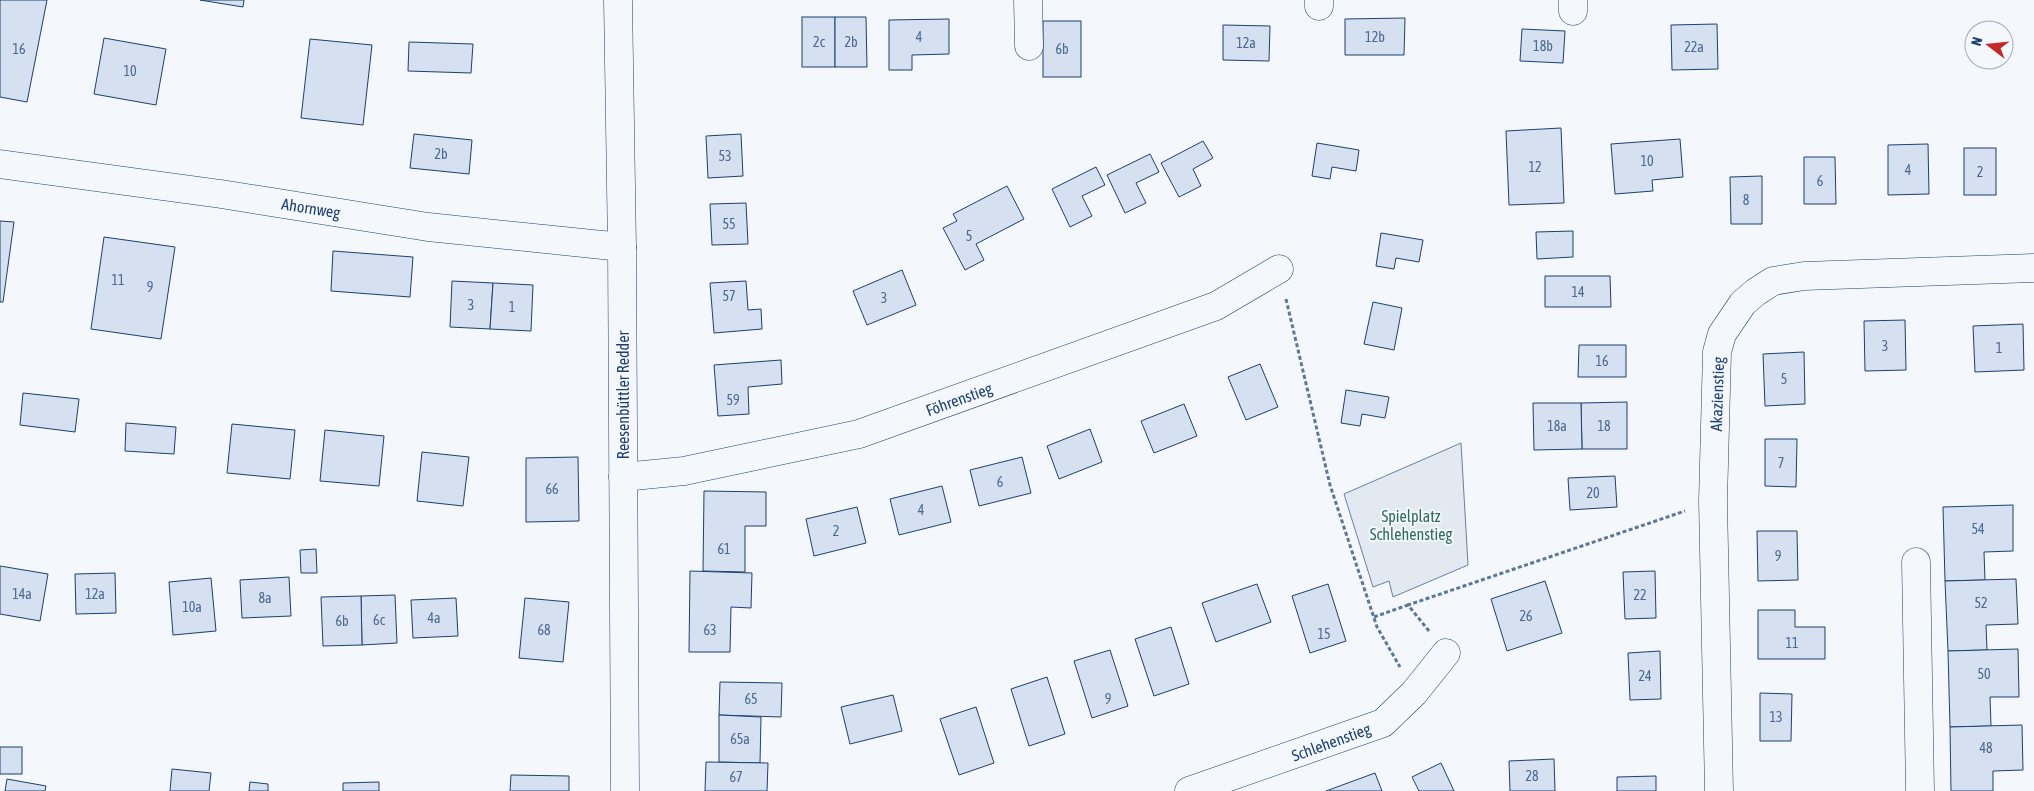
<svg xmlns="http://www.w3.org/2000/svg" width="2034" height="791" font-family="'Asap Condensed',sans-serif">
<rect width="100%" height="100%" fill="#f4f7fb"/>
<!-- green -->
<polygon fill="#e3e9f0" stroke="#687fa3" points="1461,443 1468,565 1393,597 1389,581 1373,587 1344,494"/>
<!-- building -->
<g fill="#d5e0f0" stroke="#1d3f73">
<polygon points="0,0 47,0 27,102 0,97"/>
<polygon points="200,0 244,0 243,7"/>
<rect x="802" y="17" width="33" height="50"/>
<polygon points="835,17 866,17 867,67 835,67"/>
<polygon points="1405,18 1404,55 1345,55 1345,19"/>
<polygon points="949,19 949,54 912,55 912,70 889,70 889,20"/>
<rect x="1043" y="21" width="38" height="56"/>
<polygon points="1717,24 1718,69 1672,70 1671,25"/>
<polygon points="1223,25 1270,26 1269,61 1223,60"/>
<polygon points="1522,29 1565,31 1563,63 1520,61"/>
<polygon points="104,38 166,49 156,105 94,94"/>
<polygon points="310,39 372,45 363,125 301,118"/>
<polygon points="409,42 473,44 471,73 408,71"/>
<polygon points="1561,128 1564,203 1509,205 1506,131"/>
<polygon points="414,134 472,140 469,174 410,168"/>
<polygon points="741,134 743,176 708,178 706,136"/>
<polygon points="1680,139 1683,177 1652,180 1653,191 1615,194 1611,144"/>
<polygon points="1203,141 1213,158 1193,169 1201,186 1179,197 1161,163"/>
<polygon points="1317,143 1359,150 1356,171 1332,167 1330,179 1312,176"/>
<polygon points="1928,144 1929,194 1888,195 1888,145"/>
<rect x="1964" y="148" width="32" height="47"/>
<polygon points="1150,154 1159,172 1136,183 1146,203 1125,213 1107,175"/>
<polygon points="1804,157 1835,157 1836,204 1804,204"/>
<polygon points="1096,167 1105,185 1082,196 1092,216 1070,227 1052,189"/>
<polygon points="1762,176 1762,224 1731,224 1730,177"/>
<polygon points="1007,186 1024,219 976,244 984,260 965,270 943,228 957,221 953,214"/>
<polygon points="746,203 748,244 712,245 710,204"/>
<polygon points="0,221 14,222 3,302 0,302"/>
<polygon points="1573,231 1573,257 1537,259 1536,232"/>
<polygon points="1381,233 1423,240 1419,262 1396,258 1394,269 1376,266"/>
<polygon points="104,237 175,247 161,339 91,329"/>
<polygon points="333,251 413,257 410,297 331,291"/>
<polygon points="902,270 916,305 867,325 853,291"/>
<polygon points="1545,276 1610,276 1611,307 1545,307"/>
<polygon points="452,281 493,283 490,329 450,327"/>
<polygon points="746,281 748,310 761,309 762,329 714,333 710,283"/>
<polygon points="493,283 533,285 531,331 490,329"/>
<polygon points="1373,302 1402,308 1394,350 1364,344"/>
<polygon points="1905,320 1906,370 1865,371 1864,321"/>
<polygon points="2023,324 2024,370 1975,372 1973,326"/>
<polygon points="1579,345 1626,345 1626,377 1578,377"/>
<polygon points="1804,352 1805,404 1765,406 1763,354"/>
<polygon points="781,360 782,384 748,387 749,414 718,416 714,365"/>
<polygon points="1260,364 1278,407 1246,420 1228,377"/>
<polygon points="1346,390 1389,397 1385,418 1362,414 1360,426 1341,423"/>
<polygon points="23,393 79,399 75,432 20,425"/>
<polygon points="1627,402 1627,449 1582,449 1581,403"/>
<polygon points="1533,403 1581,403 1582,449 1534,450"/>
<polygon points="1184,404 1197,436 1154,453 1141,421"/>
<polygon points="126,423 176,427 174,454 125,451"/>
<polygon points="232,424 295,430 290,479 227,473"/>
<polygon points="1090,429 1102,462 1059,479 1047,446"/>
<polygon points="325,430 384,436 379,486 320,481"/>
<polygon points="1765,439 1797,439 1796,487 1765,486"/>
<polygon points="422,452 469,457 463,506 417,501"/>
<polygon points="578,457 579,521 526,522 526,458"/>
<polygon points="1022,457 1031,493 979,506 970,470"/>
<polygon points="1615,476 1617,507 1570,510 1568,478"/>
<polygon points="942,486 951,522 899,535 890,499"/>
<polygon points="704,491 766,492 766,526 745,526 745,572 703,571"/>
<polygon points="2013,505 2013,551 1984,552 1985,580 1945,581 1943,507"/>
<polygon points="857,507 866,543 814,556 806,519"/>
<polygon points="1757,531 1797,531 1798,580 1758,581"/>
<polygon points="316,549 317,573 301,573 300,550"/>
<polygon points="0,566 48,574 40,621 0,614"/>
<polygon points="690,571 752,573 751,608 731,607 730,652 689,652"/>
<polygon points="1655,571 1656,618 1625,619 1623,572"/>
<polygon points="115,573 116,613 76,614 75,574"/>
<polygon points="289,577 291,616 242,618 240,580"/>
<polygon points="211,578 216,631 173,635 169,582"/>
<polygon points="2016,579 2018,624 1986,625 1987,650 1948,651 1945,581"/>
<polygon points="1545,581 1562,633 1507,651 1491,599"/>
<polygon points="1257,584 1271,622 1216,642 1202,603"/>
<polygon points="1328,584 1346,641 1310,653 1292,596"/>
<polygon points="395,595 397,643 362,645 361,596"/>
<polygon points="361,596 362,645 323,646 321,597"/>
<polygon points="456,598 458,636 413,638 411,600"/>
<polygon points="525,598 569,602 563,662 519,658"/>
<polygon points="1758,610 1795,610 1795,627 1825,627 1825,659 1758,659"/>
<polygon points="1171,627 1189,684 1154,696 1135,639"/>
<polygon points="2018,649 2019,697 1990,697 1991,726 1950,727 1948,651"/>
<polygon points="1110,650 1128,706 1092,718 1074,661"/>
<polygon points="1660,651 1661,699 1630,700 1628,653"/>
<polygon points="1047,677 1065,734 1029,746 1011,689"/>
<polygon points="720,682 782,683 781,717 719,715"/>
<polygon points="1760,693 1792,694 1791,741 1760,741"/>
<polygon points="893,695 902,731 850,744 841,707"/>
<polygon points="976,707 994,763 959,775 940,719"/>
<polygon points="719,715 761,717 760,763 719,762"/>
<polygon points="2022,725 2023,770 1993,771 1993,791 1951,791 1950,727"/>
<rect x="0" y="747" width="22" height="27"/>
<polygon points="1554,759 1555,791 1510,791 1509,761"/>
<polygon points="706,762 768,763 767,791 705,791"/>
<polygon points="1441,763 1454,791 1419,791 1412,777"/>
<polygon points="172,769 211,773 209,791 170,791"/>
<polygon points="1375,773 1382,791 1326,791"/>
<polygon points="511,775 569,776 569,791 510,791"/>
<polygon points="1656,776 1656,791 1617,791 1617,777"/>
<polygon points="7,779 46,786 45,791 5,791"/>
<polygon points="250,782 268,784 268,791 249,791"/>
<polygon points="379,782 379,791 343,791 343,783"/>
</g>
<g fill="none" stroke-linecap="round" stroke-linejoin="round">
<defs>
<g id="minor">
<polyline points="618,0 622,247 625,791"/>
<polyline points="1028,0 1029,46"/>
<polyline points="1319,0 1319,6"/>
<polyline points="1573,0 1573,11"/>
<polyline points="0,164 221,194 428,227 622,247"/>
<polyline points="623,477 684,471 859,434 1216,306 1279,269"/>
<polyline points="1916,562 1920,791"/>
<polyline points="1189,791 1383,723 1414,693 1446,653"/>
<polyline points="1719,791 1713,501 1717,352 1722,334 1743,303 1756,292 1773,281 1804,276 2034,268"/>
</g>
</defs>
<!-- minor casing -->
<use href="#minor" stroke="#1d3f73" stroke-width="29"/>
<!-- path -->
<g stroke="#5e769c" stroke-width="3" stroke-dasharray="4 2.5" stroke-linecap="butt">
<polyline points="1286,299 1330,485 1377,627 1400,667"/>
<polyline points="1374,617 1408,605"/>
<polyline points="1429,631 1408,605 1685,511"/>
</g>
<!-- minor -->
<use href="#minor" stroke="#f4f7fb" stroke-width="28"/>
</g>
<g text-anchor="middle" stroke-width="4" stroke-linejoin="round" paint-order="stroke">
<!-- number labels -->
<g font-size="14" fill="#4b6792">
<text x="919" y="42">4</text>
<text x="1375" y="42">12b</text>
<text x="819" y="47">2c</text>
<text x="851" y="47">2b</text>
<text x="1246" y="48">12a</text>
<text x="1543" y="51">18b</text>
<text x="1694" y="52">22a</text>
<text x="19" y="54">16</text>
<text x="1062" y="54">6b</text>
<text x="130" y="76">10</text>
<text x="441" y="159">2b</text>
<text x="725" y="161">53</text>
<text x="1647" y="166">10</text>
<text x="1535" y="172">12</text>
<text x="1908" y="175">4</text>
<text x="1980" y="177">2</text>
<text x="1820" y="186">6</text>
<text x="1746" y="205">8</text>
<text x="729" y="229">55</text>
<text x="969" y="241">5</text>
<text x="118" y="285">11</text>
<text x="150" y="292">9</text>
<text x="1578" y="297">14</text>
<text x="729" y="301">57</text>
<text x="884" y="303">3</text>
<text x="471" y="310">3</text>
<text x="512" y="312">1</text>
<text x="1885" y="351">3</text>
<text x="1999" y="353">1</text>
<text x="1602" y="366">16</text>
<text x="1784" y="384">5</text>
<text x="733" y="405">59</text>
<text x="1557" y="431">18a</text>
<text x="1604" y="431">18</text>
<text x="1781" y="468">7</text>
<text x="1000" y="487">6</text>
<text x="552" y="494">66</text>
<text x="1593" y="498">20</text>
<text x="921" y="515">4</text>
<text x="1978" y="534">54</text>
<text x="836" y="536">2</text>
<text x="724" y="554">61</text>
<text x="1778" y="561">9</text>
<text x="22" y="599">14a</text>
<text x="95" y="599">12a</text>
<text x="1640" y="600">22</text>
<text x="265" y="603">8a</text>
<text x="1981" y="608">52</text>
<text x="192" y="612">10a</text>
<text x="1526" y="621">26</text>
<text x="434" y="623">4a</text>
<text x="379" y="625">6c</text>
<text x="342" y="626">6b</text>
<text x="544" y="635">68</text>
<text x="710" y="635">63</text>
<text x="1324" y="639">15</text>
<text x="1792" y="648">11</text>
<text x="1984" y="679">50</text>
<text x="1645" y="681">24</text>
<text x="751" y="704">65</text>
<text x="1108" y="704">9</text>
<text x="1776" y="722">13</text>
<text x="740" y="744">65a</text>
<text x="1986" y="753">48</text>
<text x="1532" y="781">28</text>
<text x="736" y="782">67</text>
</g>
<!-- street labels -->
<g font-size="16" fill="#1d3f73" stroke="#f4f7fb">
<text transform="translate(311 208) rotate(9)" y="6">Ahornweg</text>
<text transform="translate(1717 394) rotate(-88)" y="6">Akazienstieg</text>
<text transform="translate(623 395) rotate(-90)" y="6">Reesenbüttler Redder</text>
<text transform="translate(959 399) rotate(-20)" y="6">Föhrenstieg</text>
<text transform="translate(1331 742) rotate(-20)" y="6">Schlehenstieg</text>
</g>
<!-- park labels -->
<g font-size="16" fill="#2c6c60" stroke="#f4f7fb">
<text x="1411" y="522">Spielplatz<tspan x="1411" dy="18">Schlehenstieg</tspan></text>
</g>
</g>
<!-- north arrow -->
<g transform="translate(1989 45) rotate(286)"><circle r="24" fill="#f4f7fb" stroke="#9eadc5"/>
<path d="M0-4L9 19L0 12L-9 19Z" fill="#c62828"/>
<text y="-8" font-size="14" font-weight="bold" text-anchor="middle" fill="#1d3f73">N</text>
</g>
</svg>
